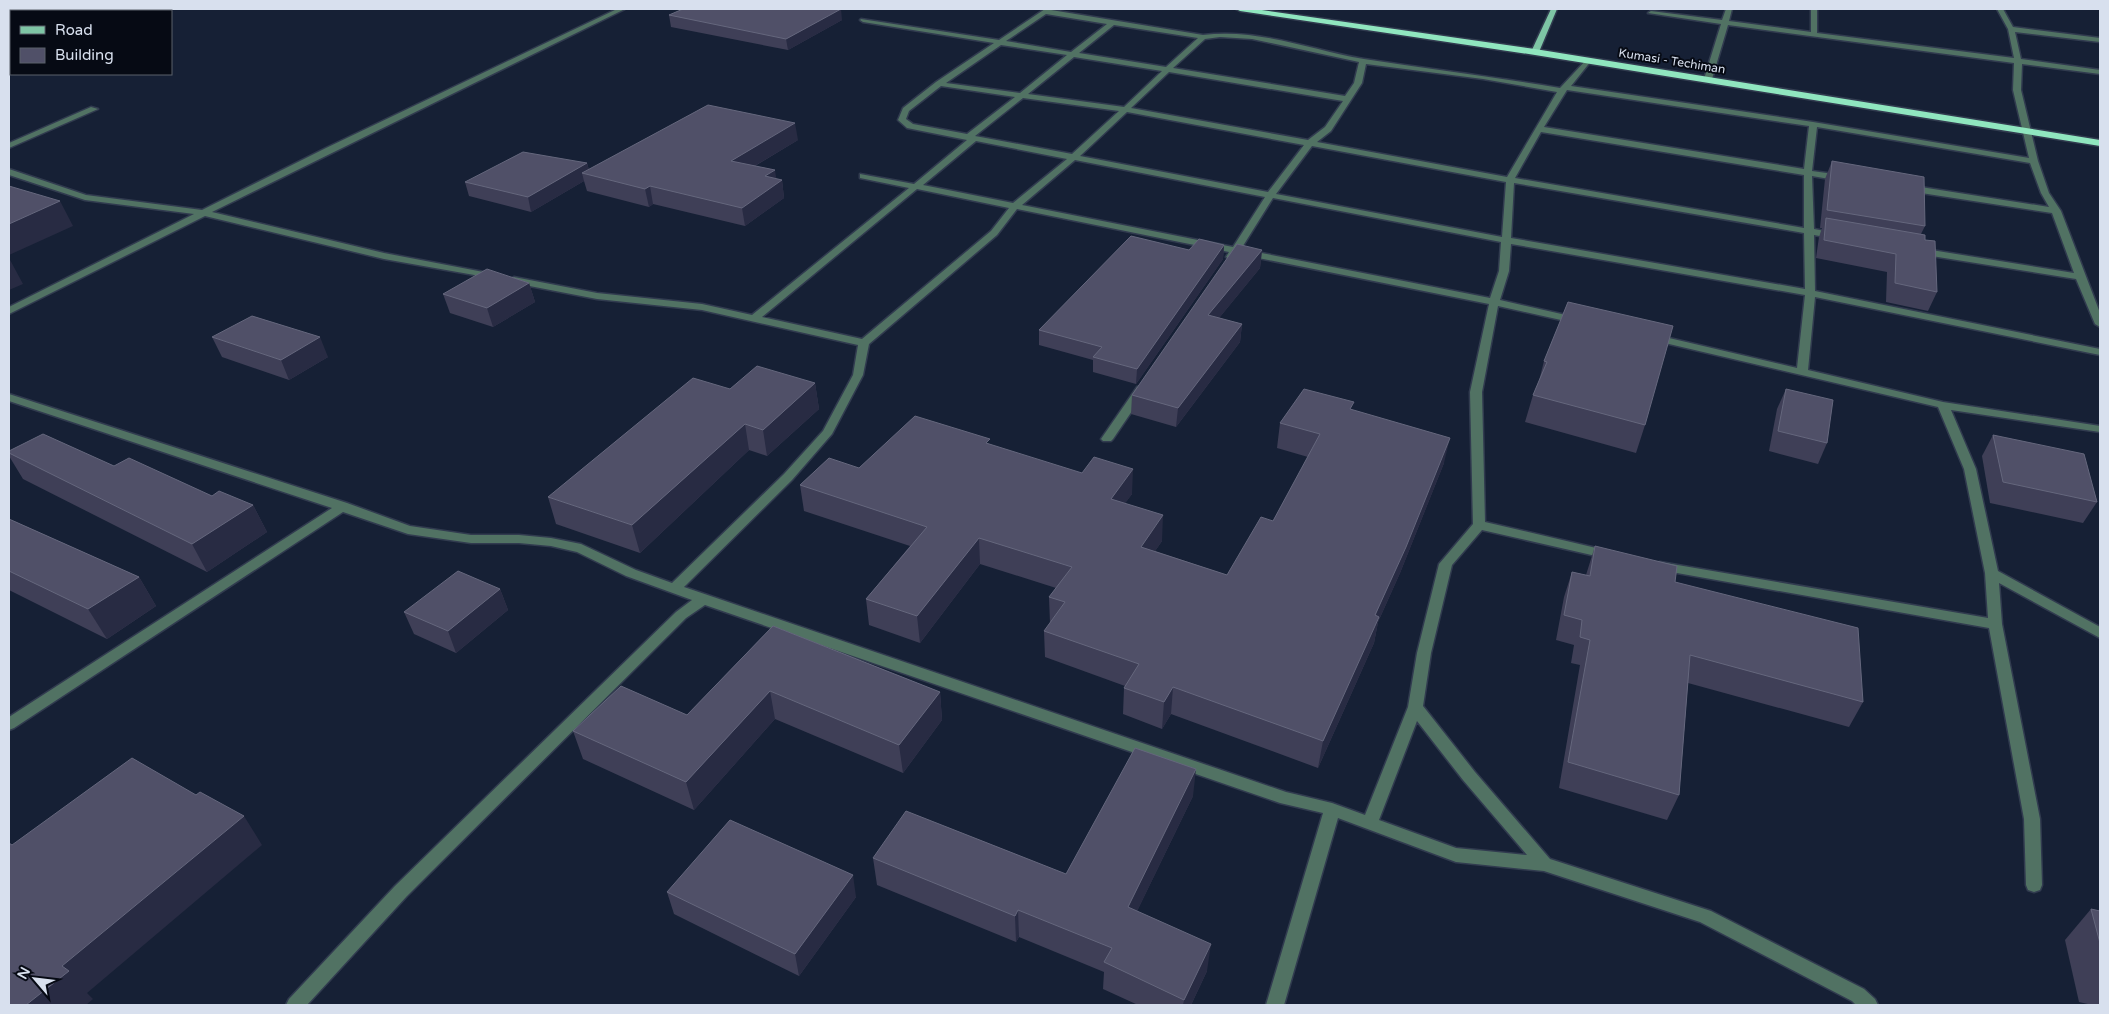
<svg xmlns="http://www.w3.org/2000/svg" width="2109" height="1014" font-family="'Varela Round',sans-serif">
<rect width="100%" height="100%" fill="#162035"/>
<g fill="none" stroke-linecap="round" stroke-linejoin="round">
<defs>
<g id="minor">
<polygon points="617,9 625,9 212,212 384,253 494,274 497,275 497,279 384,259 205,216 9,314 9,307 194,214 85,200 9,175 9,169 86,195 202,210 326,148"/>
<path d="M1045 9 1203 35C1258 28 1311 50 1364 59 1429 69 1495 77 1560 88L1587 59 1591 61 1571 86 1813 122 2029 158 2013 90 2014 63 1728 25 1712 79 1708 81 1704 79 1721 24 1648 13 1651 11 1722 20 1726 9H1732L1729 21 1811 32V9H1817V33L2014 58 2008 29 1997 9H2003L2013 27 2100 38V42L2015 32 2021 59 2100 70V74L2022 64 2021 90 2038 161 2049 193 2061 211 2100 313V327L2095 324 2076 279 1919 254 1914 251 1919 248 2074 273 2052 213 1908 191 1904 188 1908 185 2049 207 2041 193 2030 163 1817 127 1812 171 1841 175 1845 178 1841 181 1812 176 1814 229 1836 233 1841 236 1836 239 1814 235 1815 291 2100 349V355L1815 297 1808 370 1943 402 2100 426V432L1951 410 1976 469 1998 571 2100 627V638L1999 583 2002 624 2040 819 2042 885 2040 890 2034 892 2028 890 2026 885 2024 819 1989 628 1660 570 1655 569 1653 566 1655 563 1660 562 1988 618 1985 573 1964 469 1938 407 1652 340 1647 337 1652 334 1797 368 1805 295 1511 244 1509 271 1500 300 1579 318 1584 321 1579 324 1498 306 1482 392 1485 522 1609 551 1616 555 1609 559 1482 530 1452 565 1431 653 1423 706 1475 772 1550 859 1711 911 1864 989 1875 999 1878 1005H1856L1852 1001 1700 922 1544 871 1456 862 1338 818 1284 1005H1266L1323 813 1280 803 705 605 686 618 407 896 307 1005H286L289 999 395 886 676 612 692 600 626 576 577 552 551 546 519 543H471L408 534 343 512 14 728 9 730V717L332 508 9 401V394L347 503 410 526 471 535H519L551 538 581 544 636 570 672 583 784 474 823 431 853 375 858 345 702 310 597 299 514 283 509 280 514 277 597 293 702 304 752 315 909 188 860 178V174L914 184 967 140 907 128 898 120 903 108 936 82 994 43 863 22 860 20 861 19 999 40ZM1046 14 1107 24 1071 52 1006 41ZM1114 25 1198 38 1166 67 1079 53ZM1220 37 1252 39 1359 62 1354 83 1345 96 1173 68 1205 39ZM1001 45 1067 55 1020 93 946 83ZM1074 57 1162 71 1124 107 1028 94ZM1366 64 1483 79 1557 92 1507 177 1317 142 1331 131 1362 83ZM1169 72 1343 101 1325 127 1308 140 1131 108ZM941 86 1015 97 967 134 913 124 906 119 909 111ZM1567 90 1809 126 1804 169 1544 127ZM1023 98 1119 111 1072 154 975 136ZM1127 112 1304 145 1268 192 1080 156ZM1541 132 1804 175V228L1515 178ZM976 141 1067 159 1013 203 923 185ZM1312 146 1506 182 1502 237 1276 194ZM1075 160 1265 197 1233 247 1022 205ZM1514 183 1804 233 1805 289 1511 238ZM917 189 1009 208 991 231 862 339 762 317ZM1273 198 1501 242 1499 271 1490 298 1241 249ZM1017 209 1229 252 1226 257 1231 260 1234 259 1238 254 1489 304 1470 392 1473 524 1439 564 1417 653 1408 707 1365 815 1332 803 1286 792 684 587 792 480 832 434 863 375 869 344 997 235ZM1417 721 1463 780 1527 855 1456 848 1379 820Z"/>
<polygon points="91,107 98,109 9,148 9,143"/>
<polygon points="1141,386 1147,389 1113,439 1111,441 1103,441 1101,439 1137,387"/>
</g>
<polygon id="major" points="1551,9 1557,9 1539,52 1532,54 1531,52"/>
<polygon id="highway" points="1236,9 1255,9 1535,49 2100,140 2100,146 1535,55 1240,11"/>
</defs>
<!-- minor casing -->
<use href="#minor" stroke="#313b4f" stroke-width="3"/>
<!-- major casing -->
<use href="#major" stroke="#313b4f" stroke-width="3"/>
<!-- highway casing -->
<use href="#highway" stroke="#313b4f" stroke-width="3"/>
<!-- minor -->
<use href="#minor" fill="#517263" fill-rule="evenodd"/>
<!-- major -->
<use href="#major" fill="#7ec5a5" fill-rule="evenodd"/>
<!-- highway -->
<use href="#highway" fill="#90e6bf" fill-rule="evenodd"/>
</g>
<!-- wall -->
<g fill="#3f3f57">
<polygon points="669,15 842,20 788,50 671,27"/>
<polygon points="798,140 755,166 776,179 782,180 784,198 745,226 653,204 649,207 587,191 584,181 531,212 469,196 465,182 587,163 589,170"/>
<polygon points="1832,161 1925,226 1921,234 1925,240 1937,292 1928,311 1886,302 1887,272 1816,258 1819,237 1822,228 1820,228 1825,179"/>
<polygon points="1224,245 1223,259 1136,384 1093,372 1093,360 1039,345 1039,330 1189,250"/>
<polygon points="1262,250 1260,268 1219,318 1242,324 1240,342 1176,427 1131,414 1132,395"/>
<polygon points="529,283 535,302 493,327 450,313 443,294"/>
<polygon points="1568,302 1645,425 1636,453 1525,422 1533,395 1539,381 1544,361"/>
<polygon points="212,337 328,357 289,380 222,357"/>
<polygon points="815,383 819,409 767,456 749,450 640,553 556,524 548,497 730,389"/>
<polygon points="1786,389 1827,443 1818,464 1769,451 1777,409"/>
<polygon points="1352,410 1444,463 1400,573 1378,622 1374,643 1318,768 1171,714 1162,729 1123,714 1124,688 1125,686 1045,657 1044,631 1050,623 1049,597 1056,588 980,564 920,643 869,625 866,599 910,546 804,511 800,485 859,468 990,445 1132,494 1125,503 1162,541 1155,551 1227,575 1273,521 1308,457 1277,448 1280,423"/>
<polygon points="1993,435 2097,502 2083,523 1990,503 1982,456"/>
<polygon points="9,451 114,466 212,496 253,505 267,532 207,572 23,479 9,456"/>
<polygon points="9,519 139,577 156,606 107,639 9,590"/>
<polygon points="1595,546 1675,582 1863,702 1849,727 1688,683 1679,795 1667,820 1559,788 1580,665 1571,663 1574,645 1556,640 1564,597 1572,572 1586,575"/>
<polygon points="500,589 508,610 456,653 414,634 404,612"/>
<polygon points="773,626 940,692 942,720 903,773 775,719 694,810 583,759 573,731 687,715"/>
<polygon points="1193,796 1137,911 1207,971 1191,1005 1138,1005 1103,989 1104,972 1019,937 1016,942 877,885 873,858 1066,874"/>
<polygon points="667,892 856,897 799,976 674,914"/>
<polygon points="2091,909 2100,911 2100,1005 2092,1005 2079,1002 2065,940"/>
</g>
<!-- shaded-wall -->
<g fill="#282b43">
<polygon points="841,9 842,20 788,50 786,39"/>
<polygon points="795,123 798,140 734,178 731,161"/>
<polygon points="587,163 590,175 582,173 584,181 531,212 528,197"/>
<polygon points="775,170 777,183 782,180 784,198 745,226 742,208 765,176"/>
<polygon points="650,186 653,204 649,207 645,189"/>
<polygon points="60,201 73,226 9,255 9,224"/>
<polygon points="1224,245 1223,259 1136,384 1137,369"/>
<polygon points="1262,250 1260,268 1206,334 1208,315"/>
<polygon points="9,258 23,284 9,290"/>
<polygon points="529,283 535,302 493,327 487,308"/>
<polygon points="1242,324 1240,342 1176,427 1178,408"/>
<polygon points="320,337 328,357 289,380 281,360"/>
<polygon points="815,383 819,409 767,456 763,430"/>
<polygon points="745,424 749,450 640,553 632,525"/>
<polygon points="1450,438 1444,463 1400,573 1378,622 1374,643 1318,768 1323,741"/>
<polygon points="1133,469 1132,494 1110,524 1111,499"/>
<polygon points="253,505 267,532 207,572 192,544"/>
<polygon points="1163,515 1162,541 1140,573 1141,547"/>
<polygon points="979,538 980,564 920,643 917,616"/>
<polygon points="139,577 156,606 107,639 88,609"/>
<polygon points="500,589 508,610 456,653 448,631"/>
<polygon points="1173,687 1171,714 1162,729 1164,702"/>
<polygon points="770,691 775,719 694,810 686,782"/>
<polygon points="940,692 942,720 903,773 899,745"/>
<polygon points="1196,769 1193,796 1126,934 1128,907"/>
<polygon points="244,816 262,845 87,993 93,999 86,1005 26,1005 62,966"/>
<polygon points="853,875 856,897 799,976 795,954"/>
<polygon points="1018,910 1019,937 1016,942 1015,916"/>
<polygon points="1211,944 1207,971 1191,1005 1183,1005 1184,1000"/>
</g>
<!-- building -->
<g fill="#505068" stroke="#65677d">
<polygon points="683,9 841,9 786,39 669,15"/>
<polygon points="708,105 795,123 731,161 775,170 765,176 782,180 742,208 650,186 645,189 582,173"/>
<polygon points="523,152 587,163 528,197 465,182"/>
<polygon points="1832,161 1924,177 1925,226 1827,210"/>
<polygon points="9,186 60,201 9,224"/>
<polygon points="1826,218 1925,235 1925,240 1935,241 1937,292 1895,283 1896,254 1824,240"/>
<polygon points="1131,236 1189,250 1199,239 1224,245 1137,369 1093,357 1102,347 1039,330"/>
<polygon points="1237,244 1262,250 1208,315 1242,324 1178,408 1132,395"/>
<polygon points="487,269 529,283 487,308 443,294"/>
<polygon points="1568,302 1673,326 1645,425 1533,395 1547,362 1544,361"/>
<polygon points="252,316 320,337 281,360 212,337"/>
<polygon points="757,366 815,383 763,430 745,424 632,525 548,497 693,378 730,389"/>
<polygon points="1304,389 1354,402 1350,409 1450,438 1406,547 1375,615 1379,617 1323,741 1173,687 1164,702 1124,688 1139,664 1044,631 1065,602 1049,597 1072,567 979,538 917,616 866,599 927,527 800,485 829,458 859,468 915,416 990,439 986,443 1082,473 1094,457 1133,469 1111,499 1163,515 1141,547 1227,575 1261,517 1273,521 1320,434 1280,423"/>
<polygon points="1786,389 1833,400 1827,443 1778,431"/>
<polygon points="43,434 114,466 129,458 212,496 219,491 253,505 192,544 9,453 9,451"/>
<polygon points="1993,435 2084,454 2097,502 2003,482"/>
<polygon points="9,519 139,577 88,609 9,571"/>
<polygon points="1595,546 1677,566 1675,582 1858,628 1863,702 1690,655 1679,795 1568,762 1590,640 1580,637 1582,620 1564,615 1572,572 1590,576"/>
<polygon points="458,571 500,589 448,631 404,612"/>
<polygon points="773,626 940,692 899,745 770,691 686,782 573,731 621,686 687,715"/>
<polygon points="1135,748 1196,769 1128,907 1211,944 1184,1000 1104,962 1112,948 1018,910 1015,916 873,858 906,811 1066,874"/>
<polygon points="132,758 196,795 200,792 244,816 62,966 69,971 26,1005 9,1005 9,843 12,845"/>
<polygon points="730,820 853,875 795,954 667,892"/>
<polygon points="2091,909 2100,911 2100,943"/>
</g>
<g text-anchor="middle" stroke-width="4" stroke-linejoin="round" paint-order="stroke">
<!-- far-street labels -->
<g font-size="12" fill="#d8e0ee" stroke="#060a14">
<text transform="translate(1672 61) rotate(9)" y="4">Kumasi - Techiman</text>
</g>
</g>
<!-- border -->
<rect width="2109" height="1014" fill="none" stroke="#d8e0ee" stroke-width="20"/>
<!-- legend -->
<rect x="10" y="10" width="162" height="65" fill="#060a14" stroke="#5a606b"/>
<rect x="20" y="26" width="25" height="8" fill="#7ec5a5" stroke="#5a606b"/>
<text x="55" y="35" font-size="15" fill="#d8e0ee">Road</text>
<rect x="20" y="48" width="25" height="15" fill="#505068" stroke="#5a606b"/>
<text x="55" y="60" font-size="15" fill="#d8e0ee">Building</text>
<!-- north arrow -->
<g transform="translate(35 979) rotate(298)" stroke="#060a14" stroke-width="4" paint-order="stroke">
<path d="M0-4L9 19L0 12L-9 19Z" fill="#d8e0ee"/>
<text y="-8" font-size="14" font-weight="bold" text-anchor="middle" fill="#d8e0ee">N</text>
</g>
</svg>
